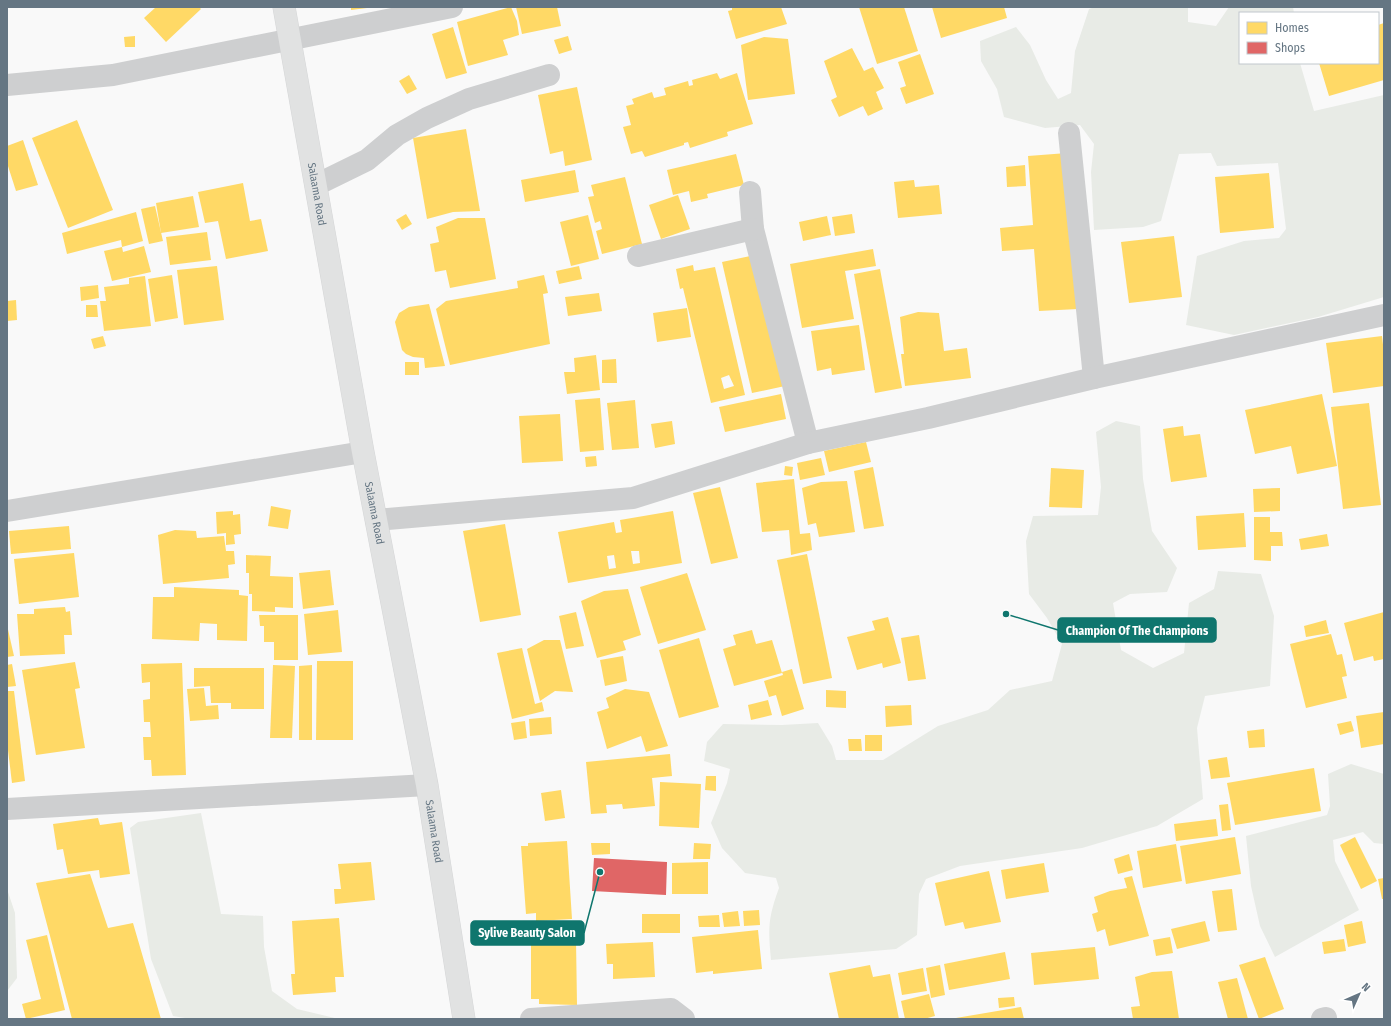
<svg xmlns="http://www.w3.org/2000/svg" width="1391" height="1026" font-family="'Fira Sans Condensed',sans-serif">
<rect width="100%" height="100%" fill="#f9f9f9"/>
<!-- green -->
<g fill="#e8ebe6">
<polygon points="1095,7 1188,7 1188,22 1216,26 1229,7 1293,7 1294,13 1240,13 1240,63 1300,63 1314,111 1384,95 1384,297 1318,317 1234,335 1186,325 1197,256 1244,241 1279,238 1286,229 1278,163 1217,166 1211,153 1179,154 1161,221 1143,227 1094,230 1091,172 1094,144 1080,125 1045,128 1004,117 997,89 981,61 980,41 1016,27 1030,45 1046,80 1058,99 1071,93 1075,51 1089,9"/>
<path d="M1116 421 1140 426 1143 479 1152 531 1177 568 1167 592 1130 594 1113 603 1121 650 1153 668 1184 653 1189 603 1214 589 1218 571 1261 574 1274 616 1270 686 1205 696 1197 728 1203 799 1157 826 1082 848 960 866 926 879 919 894 917 935 896 949 771 960C768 928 768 918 779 888L776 878 745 873 722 848 711 823 727 783 730 769 704 761 707 742 723 724 782 725 818 723 832 746 836 760H883L938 726 988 710 1010 690 1052 681 1062 644 1047 618 1029 594 1026 541 1033 516 1098 515 1101 487 1096 432Z"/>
<polygon points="1351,764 1384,774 1384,844 1374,843 1363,832 1333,840 1335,861 1359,910 1275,957 1260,926 1251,886 1246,836 1327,815 1330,806 1328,774"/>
<polygon points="201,813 221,914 263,916 264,947 272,991 297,1009 339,1019 191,1019 173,1016 151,959 130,828 138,822"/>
<polygon points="7,889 15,913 17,978 7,991"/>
</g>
<!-- homes -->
<g fill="#ffd966" fill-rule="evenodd">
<polygon points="156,7 199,7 201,9 166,42 144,18"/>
<polygon points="351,7 367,7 367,8 351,10"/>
<polygon points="511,7 517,21 519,35 503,40 508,55 468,66 457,22"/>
<polygon points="516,7 557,7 561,26 522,34"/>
<polygon points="732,7 781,7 787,24 736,39 728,11 732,10"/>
<polygon points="859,7 904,7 918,51 877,64"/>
<polygon points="932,7 1004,7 1007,18 941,38"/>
<polygon points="1384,23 1384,80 1329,96 1319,63 1378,63 1378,25"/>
<polygon points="453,27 467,73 446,79 432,34"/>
<polygon points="135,36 135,47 125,47 124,37"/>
<polygon points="568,36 572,50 559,54 554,40"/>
<polygon points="764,37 788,39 795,94 748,100 741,45"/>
<polygon points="852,48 864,71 873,67 884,88 876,92 883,109 868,116 863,106 839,117 831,100 837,97 824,61"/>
<polygon points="920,54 934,94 906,104 900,88 906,86 898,62"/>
<polygon points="717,73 720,79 737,73 753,124 727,132 728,136 690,148 688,142 684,143 684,145 645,157 642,151 631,154 623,127 631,125 626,106 634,104 632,99 652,92 654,98 666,95 664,88 688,81 689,86 693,85 692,80"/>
<polygon points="409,75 417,89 407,94 399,81"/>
<polygon points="577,87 592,160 565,166 563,151 550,154 538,95"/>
<polygon points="77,120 113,210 68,228 32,138"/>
<polygon points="466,129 480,211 453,212 427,219 413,138"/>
<polygon points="23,140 38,185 16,191 7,163 7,146"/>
<polygon points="1067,153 1078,309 1039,311 1034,249 1002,251 1000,228 1033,225 1028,156"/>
<polygon points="736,154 744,185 707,194 708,198 691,202 689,191 673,195 667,170"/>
<polygon points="1025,165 1026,186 1007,187 1006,167"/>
<polygon points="575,170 579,192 525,202 521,180"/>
<polygon points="1269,173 1274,228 1220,233 1215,177"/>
<polygon points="625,177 642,244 602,254 596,231 602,229 600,221 595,223 588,197 594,196 591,185"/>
<polygon points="914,180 915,187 939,185 942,214 898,218 894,182"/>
<polygon points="243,183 250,221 261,219 268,251 226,259 218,221 205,223 198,192"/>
<polygon points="678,195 690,229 661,239 649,205"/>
<polygon points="193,196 199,227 161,233 156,203"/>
<polygon points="155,206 163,241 149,244 141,209"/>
<polygon points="136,212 143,241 122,247 121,240 67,254 62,233"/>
<polygon points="406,214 412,224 402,230 396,220"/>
<polygon points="852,214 855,233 835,236 832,217"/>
<polygon points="588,215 599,259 571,266 560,222"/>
<polygon points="827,216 831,235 803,241 799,222"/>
<polygon points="458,218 485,218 496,279 450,288 446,270 435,272 430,244 439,242 436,227"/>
<polygon points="207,232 211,260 170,265 166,237"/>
<polygon points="1174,236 1182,297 1129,303 1121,242"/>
<polygon points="144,246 151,272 112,281 104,251 122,247 123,252"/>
<polygon points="873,249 876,266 845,271 854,319 802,328 790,264"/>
<polygon points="755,255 785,386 752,393 722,262"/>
<path d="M693 265 694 271 715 267 745 395 711 403 683 288 680 289 676 269ZM729 375 734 386 724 389 721 378Z"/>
<polygon points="217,266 224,320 184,325 177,270"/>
<polygon points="579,266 582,279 559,284 556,271"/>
<polygon points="880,269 902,388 875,393 854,274"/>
<polygon points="172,275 178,318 155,322 148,279"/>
<polygon points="544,275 548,293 543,294 550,344 450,365 436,309 446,301 518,288 517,281"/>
<polygon points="145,276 151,326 104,331 100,301 106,301 104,287 129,284 129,278"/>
<polygon points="98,285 99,298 81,301 80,287"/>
<polygon points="599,293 602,311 568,316 565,297"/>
<polygon points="16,300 17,320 7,321 7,301"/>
<polygon points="429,304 445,366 425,368 424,358 413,357 406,354 402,350 395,322 399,313 409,307"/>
<polygon points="86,305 97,305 98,317 86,317"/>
<polygon points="687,308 691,337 657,342 653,313"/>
<polygon points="918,312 939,313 944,351 967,348 971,378 905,386 901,354 904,354 900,317"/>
<polygon points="859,325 865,370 832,375 831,368 817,371 811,331"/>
<polygon points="103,336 106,346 94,349 91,339"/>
<polygon points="1382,336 1384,353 1384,386 1333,393 1326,343"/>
<polygon points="596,355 600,390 567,394 564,372 575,372 574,358"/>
<polygon points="616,359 617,383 602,383 602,360"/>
<rect x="405" y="362" width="14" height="13"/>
<polygon points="781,394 786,419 725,432 719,407"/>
<polygon points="1322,394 1337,466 1297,474 1291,446 1255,454 1245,410"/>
<polygon points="600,398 604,450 580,452 575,400"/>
<polygon points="635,400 639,448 612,450 607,403"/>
<polygon points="1369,403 1381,505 1343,509 1331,407"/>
<polygon points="560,414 563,461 522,463 519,416"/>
<polygon points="672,421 675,444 655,448 651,424"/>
<polygon points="1183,426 1184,436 1200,434 1207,477 1171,482 1163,429"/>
<polygon points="866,442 871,462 829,472 824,451"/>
<polygon points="596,456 597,466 586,467 585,457"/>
<polygon points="821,458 825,475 800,480 797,463"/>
<polygon points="785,466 793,467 792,476 784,475"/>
<polygon points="873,467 884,526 864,529 854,471"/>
<polygon points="1051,468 1084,470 1082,508 1049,507"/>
<polygon points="794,479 800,534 810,533 812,550 791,555 789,530 762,532 756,483"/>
<polygon points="847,481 855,532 819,537 816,523 808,525 802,488 821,482"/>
<polygon points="720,487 738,558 711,564 693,493"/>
<polygon points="1280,488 1280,511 1254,512 1253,489"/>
<polygon points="271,506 291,510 288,529 268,526"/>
<polygon points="233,511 233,515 240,514 241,534 234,535 235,544 226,545 226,533 217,534 216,512"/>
<path d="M673 511 682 563 568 583 558 532 614 522 616 533 622 532 620 520ZM631 551H639L640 563 633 564ZM614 555 616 568 609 569 607 556Z"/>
<polygon points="1244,513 1246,547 1198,550 1196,516"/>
<polygon points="1254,517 1270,517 1270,532 1282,532 1283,546 1271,546 1271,561 1254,560"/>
<polygon points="505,524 521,615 480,622 463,531"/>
<polygon points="69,526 71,549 11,554 9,531"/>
<polygon points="175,530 196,531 197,538 224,536 226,551 234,551 235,564 228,565 229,578 163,584 158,535"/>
<polygon points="1327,534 1329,546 1301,550 1299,539"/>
<polygon points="74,553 79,597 19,604 14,559"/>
<polygon points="807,554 832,678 803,684 777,560"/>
<polygon points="246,555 271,556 270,576 293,577 293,608 275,607 275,612 252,611 252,594 249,594 249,573 246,573"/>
<polygon points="330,570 334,605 303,609 299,573"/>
<polygon points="687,573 706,630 658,644 640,587"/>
<polygon points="174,587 239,590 239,595 248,596 247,641 217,640 217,624 200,623 199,641 152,639 153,597 174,597"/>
<polygon points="628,589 641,635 623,641 626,650 597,658 581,601 604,591"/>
<polygon points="65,607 66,612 70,611 72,635 64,635 65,654 20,656 17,614 34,614 34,609"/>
<polygon points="338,610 342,652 308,655 304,614"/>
<polygon points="576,612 584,646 566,649 559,616"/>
<polygon points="1384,612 1384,659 1374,661 1373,656 1354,661 1344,623"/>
<polygon points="259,615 298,615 298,660 274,660 274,642 264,642 264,626 260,626"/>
<polygon points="888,617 901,663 883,668 882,663 857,670 847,637 875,630 872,621"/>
<polygon points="1326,620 1329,633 1306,637 1304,626"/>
<polygon points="7,625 14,656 7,657"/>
<polygon points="752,630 756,644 772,640 782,673 734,686 723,649 736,645 733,635"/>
<polygon points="1331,634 1337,655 1342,654 1347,676 1342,677 1347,698 1306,708 1290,644"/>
<polygon points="919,635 926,679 908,681 901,638"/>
<polygon points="699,638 719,707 679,718 659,650"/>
<polygon points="544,640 560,640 573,692 555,691 540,701 527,649"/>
<polygon points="522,648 535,704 542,702 544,711 512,719 497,653"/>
<polygon points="623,656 627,681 605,686 600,660"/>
<polygon points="317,661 353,661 353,740 316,740"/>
<polygon points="75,662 80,688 75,689 85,748 36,755 22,670"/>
<polygon points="182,663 186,775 152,776 151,760 144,760 143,737 151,737 150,722 144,722 143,700 150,699 150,682 142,683 141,664"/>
<polygon points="12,664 16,686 7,687 7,665"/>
<polygon points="273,665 295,666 292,738 270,738"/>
<polygon points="312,665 312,740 299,740 299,666"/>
<polygon points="194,668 264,668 264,709 231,709 231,703 211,703 210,686 194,687"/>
<polygon points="792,669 804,709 782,716 776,695 769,697 764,681 783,675 782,672"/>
<polygon points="204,688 206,706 218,705 219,719 190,721 187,689"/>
<polygon points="625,689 649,692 668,746 646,752 641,736 607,749 597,712 609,708 606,698"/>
<polygon points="826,690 846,691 846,708 826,707"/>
<polygon points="7,691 14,691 25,781 12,783 7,742"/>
<polygon points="768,700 772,715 751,720 748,705"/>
<polygon points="911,705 912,725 886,727 885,706"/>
<polygon points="1384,712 1384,744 1361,748 1356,716"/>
<polygon points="551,717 552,734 530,736 529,719"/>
<polygon points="525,721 527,738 514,740 511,723"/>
<polygon points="1351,721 1354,731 1340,735 1337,724"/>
<polygon points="1264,729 1265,747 1249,748 1247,731"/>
<rect x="865" y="735" width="17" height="16"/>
<polygon points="848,739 861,739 862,751 849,751"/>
<polygon points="670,754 672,776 652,778 655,806 623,809 622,804 606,805 607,813 591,814 586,762"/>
<polygon points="1227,757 1230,777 1211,779 1208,760"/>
<polygon points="1314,768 1321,811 1235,825 1227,783"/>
<polygon points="706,776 716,776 716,791 705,790"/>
<polygon points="660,782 701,784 699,828 659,826"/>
<polygon points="561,790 565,818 545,821 541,793"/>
<polygon points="1228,804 1231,830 1222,831 1219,805"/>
<polygon points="98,818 100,825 122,822 130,874 100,878 99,870 68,874 63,849 57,850 53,824"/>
<polygon points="1216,819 1218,836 1176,841 1174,824"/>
<polygon points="1235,837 1241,874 1186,884 1180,846"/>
<polygon points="1355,837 1377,881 1361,889 1340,845"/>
<polygon points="567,841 572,919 536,921 536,913 526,914 521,846 528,846 528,843"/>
<polygon points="591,843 610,843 610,854 592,855"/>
<polygon points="694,843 711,844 710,859 693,859"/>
<polygon points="1176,844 1182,881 1143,888 1137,851"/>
<polygon points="1129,854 1133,870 1118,874 1114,859"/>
<polygon points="371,862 375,900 335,904 334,889 341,889 338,864"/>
<polygon points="708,862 708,894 672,894 672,863"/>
<polygon points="1044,863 1049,892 1006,899 1001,870"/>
<polygon points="989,871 1001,922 965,929 963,922 945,926 935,883"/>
<polygon points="90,874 108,928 133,923 161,1019 72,1019 36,883"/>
<polygon points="1132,876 1149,936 1109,946 1105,929 1097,932 1092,914 1098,912 1094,897 1110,891 1127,888 1124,878"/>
<polygon points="1384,878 1384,899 1382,899 1378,879"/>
<polygon points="1232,889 1237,930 1218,932 1212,891"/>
<polygon points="759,910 760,925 744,926 743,911"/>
<polygon points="738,911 740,926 724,927 722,913"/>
<rect x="642" y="914" width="38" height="19"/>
<polygon points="719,915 720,927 699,927 698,916"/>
<polygon points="339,918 344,977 335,977 336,992 293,995 291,974 295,974 292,921"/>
<polygon points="1205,921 1210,941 1177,949 1171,929"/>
<polygon points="1362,921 1366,943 1348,947 1344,925"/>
<polygon points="758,930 762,969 713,974 713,971 696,973 692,937"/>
<polygon points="47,935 65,1010 26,1019 22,1004 41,999 26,940"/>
<polygon points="1170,937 1173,953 1156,956 1153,940"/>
<polygon points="1344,939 1346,951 1324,954 1322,942"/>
<polygon points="531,940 576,940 577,1005 539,1004 539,999 531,999"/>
<polygon points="653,942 655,977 613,979 613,964 607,964 606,944"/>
<polygon points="1095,947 1099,979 1034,985 1031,953"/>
<polygon points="1005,952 1010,979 949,990 944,964"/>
<polygon points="1265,957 1284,1009 1259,1019 1239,965"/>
<polygon points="870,965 873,977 890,974 899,1019 839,1019 829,973"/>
<polygon points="940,965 945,995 931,998 926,968"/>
<polygon points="923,968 927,991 902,995 898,973"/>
<polygon points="1172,971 1179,1019 1133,1019 1131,1007 1140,1006 1135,977 1152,972"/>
<polygon points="1237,978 1248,1019 1228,1019 1218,982"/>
<polygon points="929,994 935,1016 924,1019 905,1019 901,1001"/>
<polygon points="1014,997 1015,1006 999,1008 998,998"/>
<polygon points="1021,1007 1024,1019 956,1019 956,1018"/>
</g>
<!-- shops -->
<polygon fill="#e06666" points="594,858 667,862 666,895 592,891"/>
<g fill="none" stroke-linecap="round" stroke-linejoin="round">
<defs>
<g id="major">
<path id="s1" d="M284 7 363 452 427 785 464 1019"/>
</g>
</defs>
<!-- major casing -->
<use href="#major" stroke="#d5d6d7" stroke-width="23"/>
<!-- minor -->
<g stroke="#cecfd0" stroke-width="22">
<polyline points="7,85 113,75 452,7"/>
<polyline points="1069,133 1094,378"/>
<polyline points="316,185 367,160 397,135 427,118 469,99 549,75"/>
<polyline points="750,192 753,229 808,443"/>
<polyline points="638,256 753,229"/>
<polyline points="7,511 363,452"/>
<polyline points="376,520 633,498 808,443 928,418 1094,378 1384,315"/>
<polyline points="7,809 427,785"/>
<polyline points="531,1019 671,1009 684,1019"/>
<polyline points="1322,1019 1326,1018"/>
</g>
<!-- major -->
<use href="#major" stroke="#e1e2e2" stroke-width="22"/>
</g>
<g text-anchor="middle" stroke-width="4" stroke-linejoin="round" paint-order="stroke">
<!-- street labels -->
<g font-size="11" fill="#657683" stroke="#fff">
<text dy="4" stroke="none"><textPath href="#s1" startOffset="190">Salaama Road</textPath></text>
<text dy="4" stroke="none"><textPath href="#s1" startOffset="514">Salaama Road</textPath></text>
<text dy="4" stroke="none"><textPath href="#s1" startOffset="838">Salaama Road</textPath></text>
</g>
</g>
<!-- callouts -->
<path fill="none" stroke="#0f766e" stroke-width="1.5" d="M1006 614L1058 630M600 872L584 933"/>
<g fill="#0f766e" stroke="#fff" stroke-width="1.5">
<circle cx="1006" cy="614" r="4"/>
<circle cx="600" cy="872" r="4"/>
</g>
<g fill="#0f766e" stroke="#0f766e" stroke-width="1.5">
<rect x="1058" y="618" width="158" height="24" rx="4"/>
<rect x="471" y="921" width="113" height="24" rx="4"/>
</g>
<g font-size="12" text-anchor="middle" font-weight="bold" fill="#fff">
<text x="1137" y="635">Champion Of The Champions</text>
<text x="527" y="937">Sylive Beauty Salon</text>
</g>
<!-- border -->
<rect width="1391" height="1026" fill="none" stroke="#657683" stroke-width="16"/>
<!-- legend -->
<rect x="1239" y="12" width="140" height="52" fill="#ffffff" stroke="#c1c8cd"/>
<rect x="1247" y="22" width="20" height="12" fill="#ffd966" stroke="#c1c8cd"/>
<text x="1275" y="32" font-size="12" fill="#657683">Homes</text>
<rect x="1247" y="42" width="20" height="12" fill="#e06666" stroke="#c1c8cd"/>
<text x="1275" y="52" font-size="12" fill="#657683">Shops</text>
<!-- north arrow -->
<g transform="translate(1359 994) rotate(45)" stroke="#ffffff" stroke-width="3" paint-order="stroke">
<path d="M0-3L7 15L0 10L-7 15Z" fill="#657683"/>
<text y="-6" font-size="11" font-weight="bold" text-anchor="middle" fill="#657683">N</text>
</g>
</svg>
